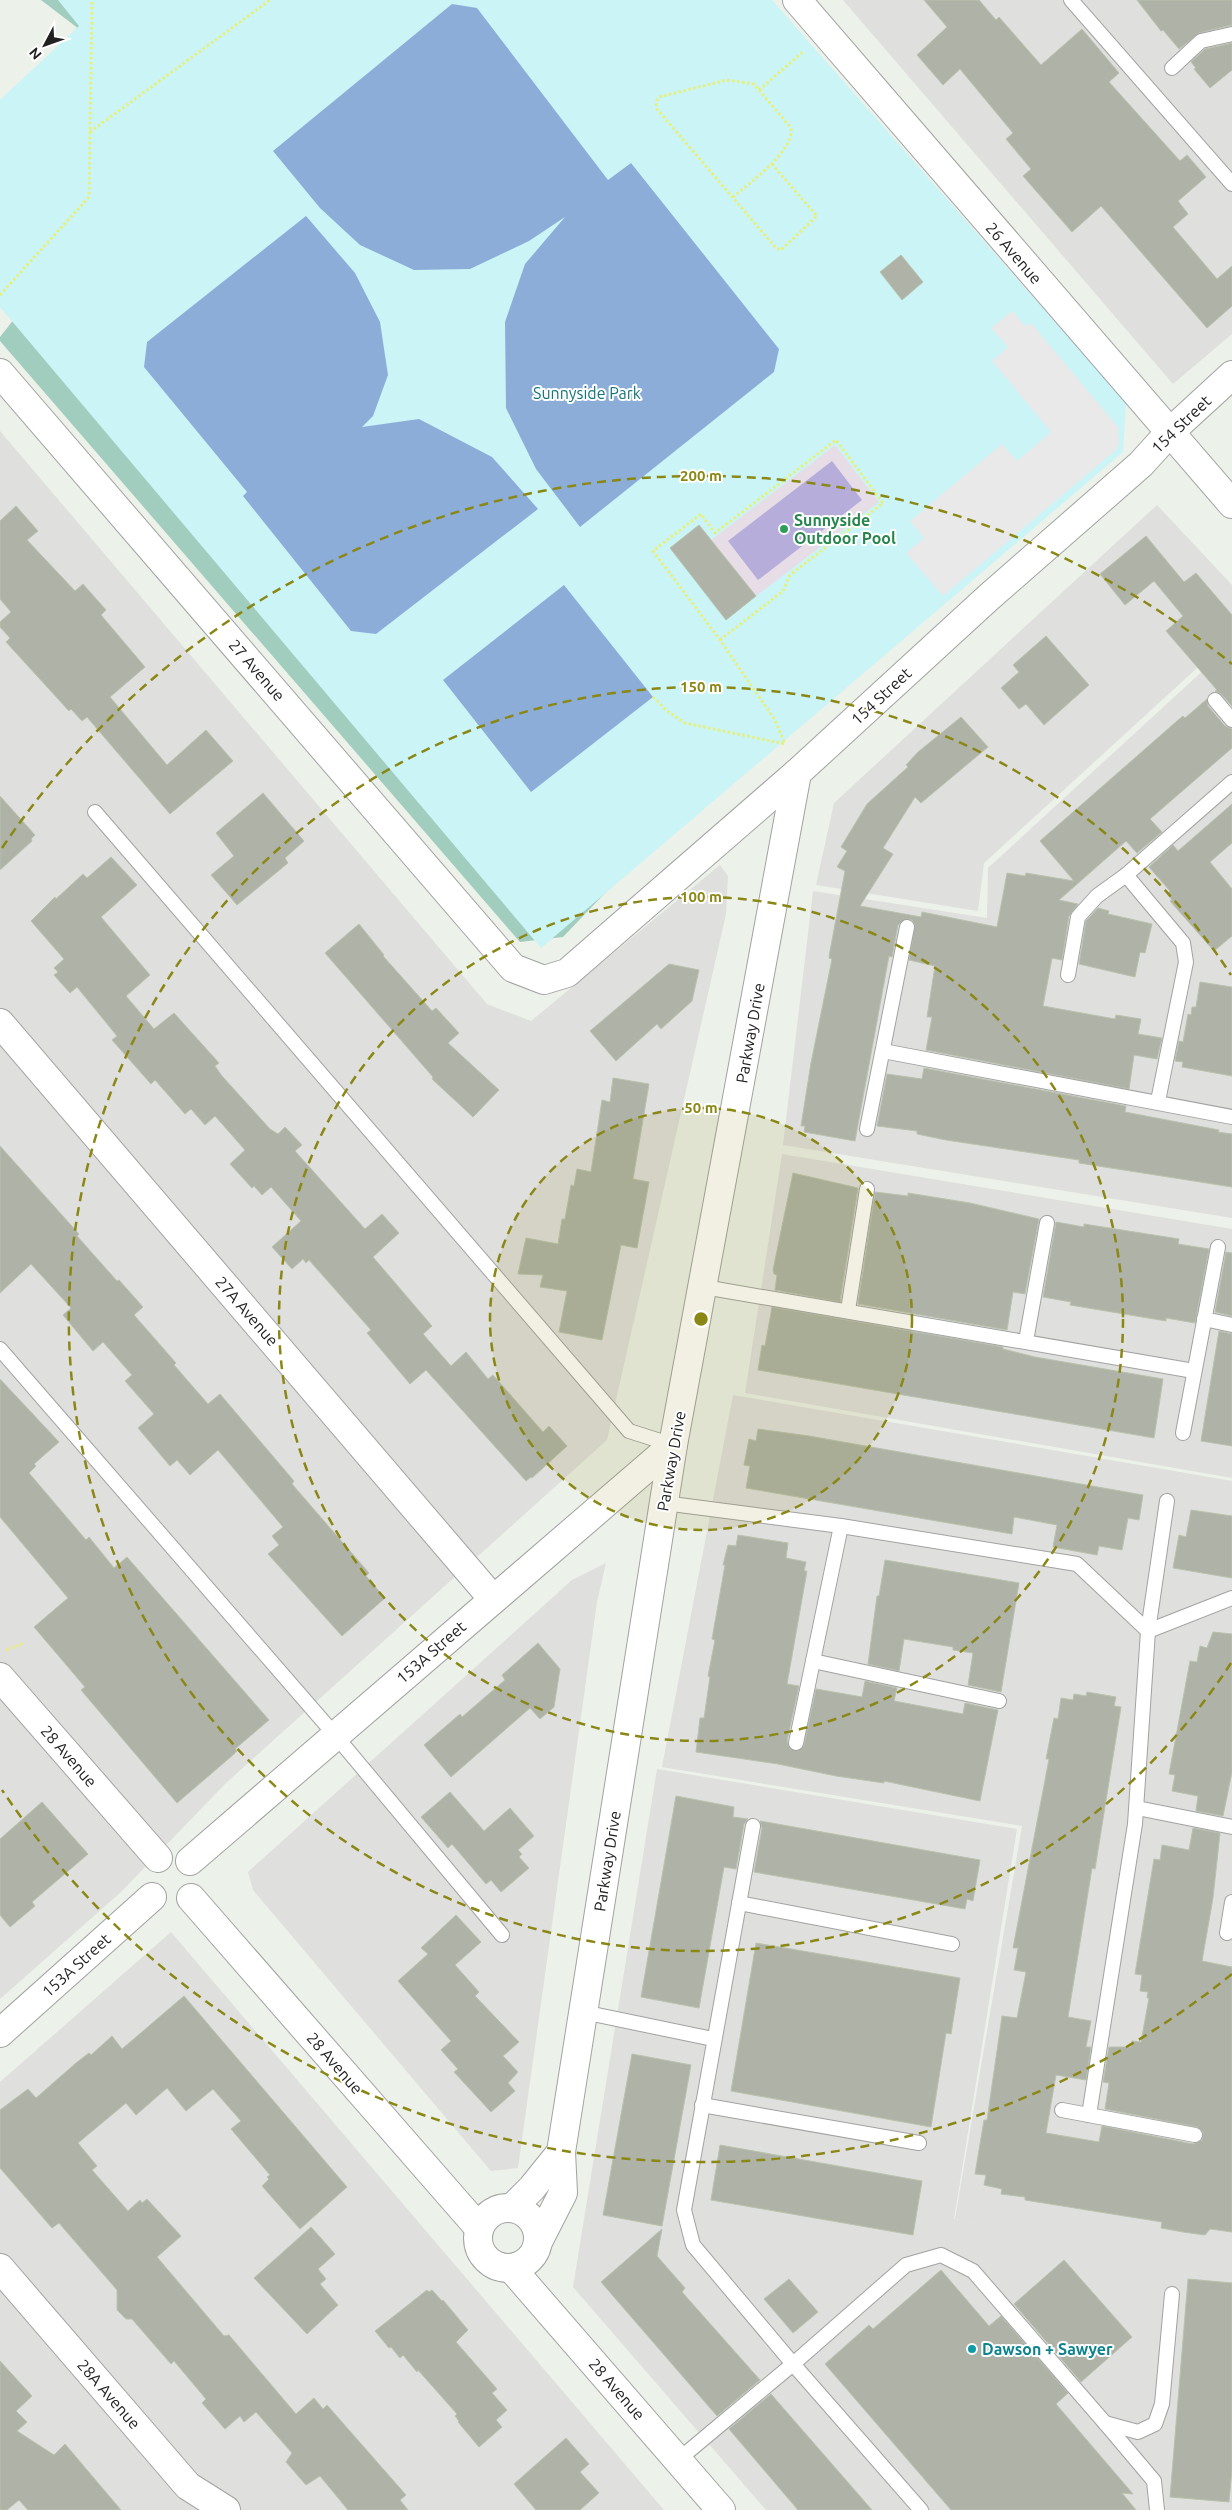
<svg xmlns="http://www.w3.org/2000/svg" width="1232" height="2510" font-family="Ubuntu,sans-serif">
<rect width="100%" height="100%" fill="#ecf1e9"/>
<!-- residential -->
<g fill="#dfdfde">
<polygon points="843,0 1232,0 1232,334 1173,384"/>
<polygon points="0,431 487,1004 531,1021 720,865 728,876 726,914 607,1440 226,1783 121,1892 0,1999"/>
<polygon points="1157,505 1232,585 1232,636 984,863 978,911 816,885 834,803"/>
<polygon points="1232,644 1232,1218 783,1145 813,891 987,918 988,868"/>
<polygon points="782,1154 1232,1229 1232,1478 745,1393"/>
<polygon points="733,1395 1232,1481 1232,2510 766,2510 573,2287 657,1769 1017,1829 954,2219 976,2223 955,2219 1022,1826 662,1767"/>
<polygon points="606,1563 597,1602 518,2168 491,2171 253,1890 248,1872 572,1580"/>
<polygon points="171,1932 664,2510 0,2510 0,2082"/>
</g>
<!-- forest -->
<polygon fill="#a1cdbf" points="41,0 288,0 717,776 563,937 520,942 0,341 0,337 58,263 113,55"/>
<!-- park -->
<polygon fill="#caf4f6" points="58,0 772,0 1126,403 1123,452 541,948 0,307 0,100 79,26"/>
<!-- pitch -->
<g fill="#8dadd9">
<polygon points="452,4 477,8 608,180 631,163 779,349 774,372 580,527 536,469 506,408 505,322 525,264 565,217 529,241 470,269 414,270 360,245 320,208 273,151"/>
<polygon points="306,216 355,273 380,322 388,375 373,416 362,427 419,419 492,457 538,509 376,634 351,631 243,496 247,492 144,367 147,342"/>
<polygon points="564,585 653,697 531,792 443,680"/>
</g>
<!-- parking -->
<polygon fill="#e9e9e9" points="1012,311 1025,326 1031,323 1118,427 1119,443 1117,449 943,596 906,553 924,538 910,521 1002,444 1017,461 1051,432 992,361 1008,347 991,328"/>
<!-- plaza -->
<polygon fill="#e6dde7" points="835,445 879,502 756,596 711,540"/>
<!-- water -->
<polygon fill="#b6addb" points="832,461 862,500 758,580 728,541"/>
<!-- building -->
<g fill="#afb3a7" stroke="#b9c2ac">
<polygon points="924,0 979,0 996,20 999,17 1041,65 1082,29 1119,73 1109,82 1180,161 1187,155 1206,177 1178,201 1188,214 1173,227 1217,279 1232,266 1232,306 1207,328 1101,206 1072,232 1023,176 1031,169 1006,139 1013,133 960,69 943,85 917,55 947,27"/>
<polygon points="1137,0 1232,0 1232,25 1199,33 1179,49 1163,30 1161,31"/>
<polygon points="1232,43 1232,70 1210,88 1194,69 1196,68 1191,62 1205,49"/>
<polygon points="901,255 923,282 902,300 880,272"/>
<polygon points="16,506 38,531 27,540 75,591 83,584 106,610 101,615 145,667 110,697 167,765 206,730 233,761 170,814 87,717 82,721 71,709 69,711 6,642 10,638 0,627 0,622 11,612 0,599 0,521"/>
<polygon points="699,525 756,596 726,620 670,548"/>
<polygon points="1146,536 1184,582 1196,573 1232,615 1232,706 1221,694 1215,691 1217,690 1166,631 1183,616 1154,581 1125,605 1100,574"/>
<polygon points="1046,636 1089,685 1044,725 1026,704 1019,709 1001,688 1019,672 1013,665"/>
<polygon points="1207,699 1208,706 1225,726 1232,729 1232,748 1150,819 1162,832 1137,853 1126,841 1059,900 1078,904 1069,916 1062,960 1052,958 1043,1006 1115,1019 1116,1015 1141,1019 1138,1034 1162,1038 1157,1059 1134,1055 1129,1089 926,1050 932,1017 927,1017 935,966 909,960 915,925 912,920 905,919 898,925 892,957 889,956 855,1141 804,1132 805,1126 801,1126 811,1063 832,959 829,958 830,951 845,871 837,867 847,851 841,847 867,804 908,767 906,765 918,752 961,717 988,747 921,803 915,797 883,848 893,854 860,906 921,917 922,912 997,927 1007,873 1025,876 1026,873 1074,881 1040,841 1177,721 1183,716 1185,718"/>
<polygon points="263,793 304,841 285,858 288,863 237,905 211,875 234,856 216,833"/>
<polygon points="0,796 35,835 31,839 32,841 0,870"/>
<polygon points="1232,804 1232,843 1210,862 1232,889 1232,936 1214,951 1170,901 1172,900 1167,894 1170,891 1149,867 1173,845 1178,851"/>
<polygon points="111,857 137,885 101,917 150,975 126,996 154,1029 174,1013 219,1063 215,1066 222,1076 270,1129 278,1134 285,1127 302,1145 295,1151 365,1229 382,1214 399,1233 373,1257 432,1326 423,1334 451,1366 466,1352 488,1379 493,1375 543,1432 549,1426 567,1446 532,1478 531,1477 526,1481 426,1370 410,1384 367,1333 371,1330 309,1260 306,1263 303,1259 292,1269 272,1247 301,1221 271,1187 262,1195 254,1186 252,1188 230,1164 245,1150 215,1116 205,1125 191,1109 185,1114 155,1080 151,1084 112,1040 117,1036 77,987 70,993 54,975 58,972 54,968 64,959 31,921 55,897 56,899 83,874 87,878"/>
<polygon points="1098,908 1109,911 1108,914 1152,924 1145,953 1140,952 1135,977 1079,964 1086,921"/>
<polygon points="359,924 384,955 383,956 432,1011 436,1008 459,1033 448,1043 499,1090 473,1117 432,1079 433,1077 325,953"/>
<polygon points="669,964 699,970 692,1001 661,1029 657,1024 616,1061 590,1031"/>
<polygon points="1200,982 1232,987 1232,1076 1182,1067 1183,1062 1175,1061 1179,1041 1183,1042 1188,1014 1191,1015 1192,1007 1196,1007"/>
<polygon points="924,1068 1126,1106 1125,1112 1219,1130 1218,1132 1232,1134 1232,1187 1079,1163 1079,1160 946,1140 917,1134 917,1131 877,1126 887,1074 922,1079"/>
<polygon points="613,1078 649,1084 633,1179 649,1182 637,1248 621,1245 602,1340 559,1332 567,1291 540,1287 543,1275 518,1274 526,1238 558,1244 562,1219 565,1219 571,1185 574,1186 577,1169 591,1172 602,1100 610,1102"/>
<polygon points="0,1146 79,1234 77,1236 117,1281 119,1280 143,1307 134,1315 176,1363 174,1365 208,1404 220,1394 294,1481 292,1484 369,1573 366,1576 385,1598 342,1636 268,1554 279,1545 272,1536 283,1527 218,1450 190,1475 177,1460 170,1466 138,1428 154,1414 125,1381 132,1375 103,1342 93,1351 63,1315 71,1308 31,1264 0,1293"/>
<polygon points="793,1173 858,1188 840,1302 775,1290 777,1275 774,1274 773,1270"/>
<polygon points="875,1192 908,1196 908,1193 970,1203 1039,1219 1025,1294 1013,1292 1007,1330 858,1304"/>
<polygon points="1056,1222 1084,1227 1084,1224 1179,1239 1178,1244 1209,1249 1195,1323 1166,1318 1166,1321 1070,1305 1071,1302 1043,1297"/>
<polygon points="1226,1252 1232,1253 1232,1316 1215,1312"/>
<polygon points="772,1307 1003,1347 1003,1349 1035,1357 1163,1379 1154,1438 758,1370 762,1345 765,1346"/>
<polygon points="1219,1331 1232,1334 1232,1446 1201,1441"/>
<polygon points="0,1379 59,1442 34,1464 36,1466 29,1473 86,1540 89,1537 114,1568 127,1557 269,1720 235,1749 237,1751 233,1755 177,1803 81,1690 85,1687 34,1627 68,1598 0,1517"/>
<polygon points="758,1429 809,1436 1143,1495 1139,1520 1128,1518 1122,1550 1099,1546 1097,1555 1053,1547 1057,1525 1014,1517 1012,1534 746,1488 750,1466 744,1465 749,1439 756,1441"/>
<polygon points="1191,1510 1232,1516 1232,1578 1173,1568 1179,1535 1186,1537"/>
<polygon points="738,1535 788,1543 786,1558 806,1562 804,1571 807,1571 787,1684 799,1686 787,1741 790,1749 798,1751 804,1745 816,1689 862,1697 865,1681 897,1688 894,1701 963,1714 965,1703 998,1710 980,1801 884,1781 884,1783 836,1776 778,1764 696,1752 700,1718 704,1718 710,1677 708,1676 715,1640 712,1639 725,1565 723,1565 728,1545 736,1546"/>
<polygon points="885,1560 1019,1583 1001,1692 968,1685 973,1653 953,1650 953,1647 904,1639 899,1671 868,1664 877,1596 879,1596"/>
<polygon points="1213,1632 1232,1634 1232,1772 1223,1816 1196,1811 1198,1796 1172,1791 1175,1775 1169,1774 1190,1661 1197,1662 1200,1646 1207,1648"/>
<polygon points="538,1643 560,1669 554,1707 540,1719 530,1708 451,1777 424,1745 460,1714 462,1717 505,1680 502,1675"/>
<polygon points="1087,1692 1116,1697 1114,1706 1121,1707 1095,1869 1092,1868 1068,2017 1091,2021 1086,2047 1091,2047 1086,2080 1056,2075 1046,2133 1099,2142 1102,2126 1193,2144 1202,2140 1203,2132 1197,2127 1105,2109 1109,2083 1103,2082 1109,2047 1131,2047 1132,2041 1141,2042 1149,1998 1147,1998 1148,1992 1140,1991 1142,1975 1135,1974 1154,1859 1160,1860 1162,1845 1189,1850 1193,1828 1220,1833 1213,1898 1202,1961 1232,1967 1232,2232 1210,2229 1205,2235 1183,2232 1161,2228 1162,2222 1025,2200 1025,2197 1001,2194 1002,2189 984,2185 986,2175 975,2174 984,2120 987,2120 1002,2016 1017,2018 1026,1972 1014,1970 1018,1948 1013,1948 1049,1759 1046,1759 1054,1718 1058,1719 1061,1698 1073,1700 1074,1694 1086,1696"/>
<polygon points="450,1792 484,1831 510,1808 534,1836 518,1850 522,1854 519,1857 529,1868 501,1892 491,1880 486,1884 452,1844 448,1848 421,1817"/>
<polygon points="676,1796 734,1807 733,1817 748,1819 744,1824 736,1869 724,1867 699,2008 641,1997"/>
<polygon points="42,1802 88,1854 32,1902 35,1906 10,1927 0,1915 0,1839"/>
<polygon points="760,1821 980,1860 973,1901 967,1899 965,1909 754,1872 762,1828"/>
<polygon points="456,1915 481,1942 455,1965 479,1992 475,1996 519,2042 503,2056 518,2072 508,2083 515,2091 491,2112 454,2072 458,2069 441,2050 451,2041 398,1981 428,1954 421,1948"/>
<polygon points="756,1943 960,1978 951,2034 946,2033 931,2127 731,2091"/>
<polygon points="184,1996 347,2187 300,2229 262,2186 269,2179 267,2177 270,2175 231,2129 241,2121 213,2089 186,2111 167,2088 136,2115 126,2103 78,2143 97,2166 92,2170 128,2211 140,2200 142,2203 147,2199 181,2236 157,2257 224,2336 229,2335 296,2414 314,2398 323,2409 327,2405 406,2495 400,2500 408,2510 348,2510 320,2476 306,2485 286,2462 292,2453 256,2412 244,2422 240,2416 225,2429 202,2403 206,2399 174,2361 171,2364 132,2319 126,2319 117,2310 117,2290 59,2223 52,2228 0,2168 0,2110 28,2089 36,2098 76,2063 89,2053 91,2055 112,2036 122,2049"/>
<polygon points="632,2054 691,2065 662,2226 603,2215"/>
<polygon points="720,2145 922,2181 913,2235 711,2200"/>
<polygon points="311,2227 335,2254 318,2269 326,2279 320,2284 338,2305 307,2334 254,2278"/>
<polygon points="662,2229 657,2256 685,2288 682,2292 760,2380 717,2416 601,2282"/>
<polygon points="1064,2260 1132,2337 1081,2382 1014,2304"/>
<polygon points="941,2270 989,2326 1001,2316 1068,2393 1056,2404 1133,2494 1122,2493 1136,2510 951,2510 825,2364 869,2325 873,2329"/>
<polygon points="789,2279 818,2312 793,2333 764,2299"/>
<polygon points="1188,2279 1232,2283 1232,2469 1229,2502 1170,2497"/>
<polygon points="427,2290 429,2292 432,2290 442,2301 443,2300 468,2330 456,2342 497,2389 492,2393 507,2410 496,2420 502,2427 479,2447 458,2422 459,2421 455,2416 457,2414 418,2370 417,2372 403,2355 400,2358 391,2347 389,2348 375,2331"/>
<polygon points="0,2361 32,2396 16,2411 27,2422 17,2431 54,2455 65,2444 121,2510 28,2510 19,2500 7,2510 0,2510"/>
<polygon points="771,2394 872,2510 798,2510 729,2429"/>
<polygon points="566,2438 589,2464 580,2472 599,2493 580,2510 536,2510 514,2484"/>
</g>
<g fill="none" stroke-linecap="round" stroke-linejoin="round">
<defs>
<g id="lane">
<polyline points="1071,0 1232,184"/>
<polyline points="1172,68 1201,41 1232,34"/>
<polyline points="1215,700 1232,720"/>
<polyline points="95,812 629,1431 673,1445"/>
<polyline points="1126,875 1183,943 1186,962 1158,1101"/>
<polyline points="1068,975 1078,917 1097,896 1126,875 1232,782"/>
<polyline points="883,1051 1232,1117"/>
<polyline points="867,1129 907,927"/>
<polyline points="704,1287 1194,1371"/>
<polyline points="848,1310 867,1189"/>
<polyline points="1204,1319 1232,1325"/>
<polyline points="1026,1341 1047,1223"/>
<polyline points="0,1349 335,1735 502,1935"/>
<polyline points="1183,1433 1218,1247"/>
<polyline points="664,1503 841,1526 1077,1564 1148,1631 1232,1598"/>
<polyline points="813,1661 999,1701"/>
<polyline points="796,1743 841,1526"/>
<polyline points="1137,1808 1232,1827"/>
<polyline points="753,1826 684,2210 693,2245 793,2364 921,2510"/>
<polyline points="739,1903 952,1944"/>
<polyline points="1227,1933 1232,1902"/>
<polyline points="583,2012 713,2039"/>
<polyline points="702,2105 919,2143"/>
<polyline points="1062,2110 1195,2135"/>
<polyline points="1089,2115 1135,1824 1148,1631 1167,1501"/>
<polyline points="1105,2423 1138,2432 1155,2424 1162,2404 1172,2294"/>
<polyline points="678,2460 793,2364 906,2265 941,2255 973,2271 1105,2423 1154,2481 1157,2510"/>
</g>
<g id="street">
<polyline points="797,0 1232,504"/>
<polyline points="0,373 513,968 544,980 567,973 797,773 989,597 1141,464 1170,432 1232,375"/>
<polyline points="0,1023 493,1599"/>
<polyline points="0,1677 158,1858"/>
<polyline points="190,1861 673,1445"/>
<polyline points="191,1898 479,2228"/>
<polyline points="0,2033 152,1897"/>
<circle cx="508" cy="2238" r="30"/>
<polyline points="512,2208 532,2188 561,2152"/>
<polyline points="538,2242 563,2193 561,2152 673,1445 797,773"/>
<polyline points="0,2268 188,2486 226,2510"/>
<polyline points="512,2269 721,2510"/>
</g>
</defs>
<!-- lane casing -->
<use href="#lane" stroke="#a2a2a2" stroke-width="16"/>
<!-- street casing -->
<use href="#street" stroke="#a2a2a2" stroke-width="30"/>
<!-- path -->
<g stroke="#e7f07a" stroke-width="3" stroke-dasharray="2.5 2.5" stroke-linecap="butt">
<polyline points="759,90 804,51"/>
<polyline points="90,132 270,0"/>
<path d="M733 197C750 182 794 152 791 128L754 84 727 80 659 97 656 102 657 109 776 248 781 250 817 216 771 163"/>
<polyline points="0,295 89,197 92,0"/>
<polyline points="720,640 783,591 790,575 883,503 836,440 715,533 701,514 653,551 720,640 775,720 785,744"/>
<polyline points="653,697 666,710 685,723 785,744"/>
<polyline points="6,1650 24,1643"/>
</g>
<!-- lane -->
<use href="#lane" stroke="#fff" stroke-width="14"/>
<!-- street -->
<use href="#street" stroke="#fff" stroke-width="28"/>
</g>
<!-- distance rings -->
<circle cx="701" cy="1319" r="211" fill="#8a8715" fill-opacity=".12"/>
<g fill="none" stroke="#8a8715" stroke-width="2.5" stroke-dasharray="9 6">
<circle cx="701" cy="1319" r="211"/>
<circle cx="701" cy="1319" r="422"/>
<path d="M1231 1663A632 632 0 1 1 1231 975"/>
<path d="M1232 1974A843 843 0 0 1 2 1790M2 848A843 843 0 0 1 1232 664"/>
</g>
<!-- markers -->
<circle fill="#2e9e5b" stroke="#fff" stroke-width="2" cx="784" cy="529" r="5"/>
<circle fill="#0f9aa8" stroke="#fff" stroke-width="2" cx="972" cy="2349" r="5"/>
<g text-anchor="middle" stroke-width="4" stroke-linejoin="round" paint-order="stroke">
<!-- street labels -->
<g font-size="16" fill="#212121" stroke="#fff">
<text transform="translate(1014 253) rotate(49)" y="6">26 Avenue</text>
<text transform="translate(1181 424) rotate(-44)" y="6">154 Street</text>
<text transform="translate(257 670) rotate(49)" y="6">27 Avenue</text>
<text transform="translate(881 696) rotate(-43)" y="6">154 Street</text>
<text transform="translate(750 1033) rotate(-80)" y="6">Parkway Drive</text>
<text transform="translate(247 1311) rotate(49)" y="6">27A Avenue</text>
<text transform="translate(671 1461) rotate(-80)" y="6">Parkway Drive</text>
<text transform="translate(431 1652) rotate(-41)" y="6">153A Street</text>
<text transform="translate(69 1756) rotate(49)" y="6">28 Avenue</text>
<text transform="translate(607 1861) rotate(-81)" y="6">Parkway Drive</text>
<text transform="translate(76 1965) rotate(-42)" y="6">153A Street</text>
<text transform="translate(335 2063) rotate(49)" y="6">28 Avenue</text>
<text transform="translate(617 2389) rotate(49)" y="6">28 Avenue</text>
<text transform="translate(109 2394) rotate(49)" y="6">28A Avenue</text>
</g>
<!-- park labels -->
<g font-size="16" fill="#14757a" stroke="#fff">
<text x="587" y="399">Sunnyside Park</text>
</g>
<!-- leisure labels -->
<g font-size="16" font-weight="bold" fill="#27864d" stroke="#fff" text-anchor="start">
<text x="794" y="526">Sunnyside<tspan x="794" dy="18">Outdoor Pool</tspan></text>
</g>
<!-- culture labels -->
<g font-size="16" font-weight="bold" fill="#0d838f" stroke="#fff" text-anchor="start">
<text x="982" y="2355">Dawson + Sawyer</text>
</g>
</g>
<circle cx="701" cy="1319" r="8" fill="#8a8715" stroke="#fff" stroke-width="2.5"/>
<g font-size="15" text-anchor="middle" font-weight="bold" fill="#8a8715" stroke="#fff" stroke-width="4" stroke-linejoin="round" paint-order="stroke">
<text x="701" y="481">200 m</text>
<text x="701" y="692">150 m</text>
<text x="701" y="902">100 m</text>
<text x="701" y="1113">50 m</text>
</g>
<!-- north arrow -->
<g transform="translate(45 45) rotate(229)" stroke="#ffffff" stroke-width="4" paint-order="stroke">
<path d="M0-4L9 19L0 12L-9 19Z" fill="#212121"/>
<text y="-8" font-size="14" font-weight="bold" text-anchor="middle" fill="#212121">N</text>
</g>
</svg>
